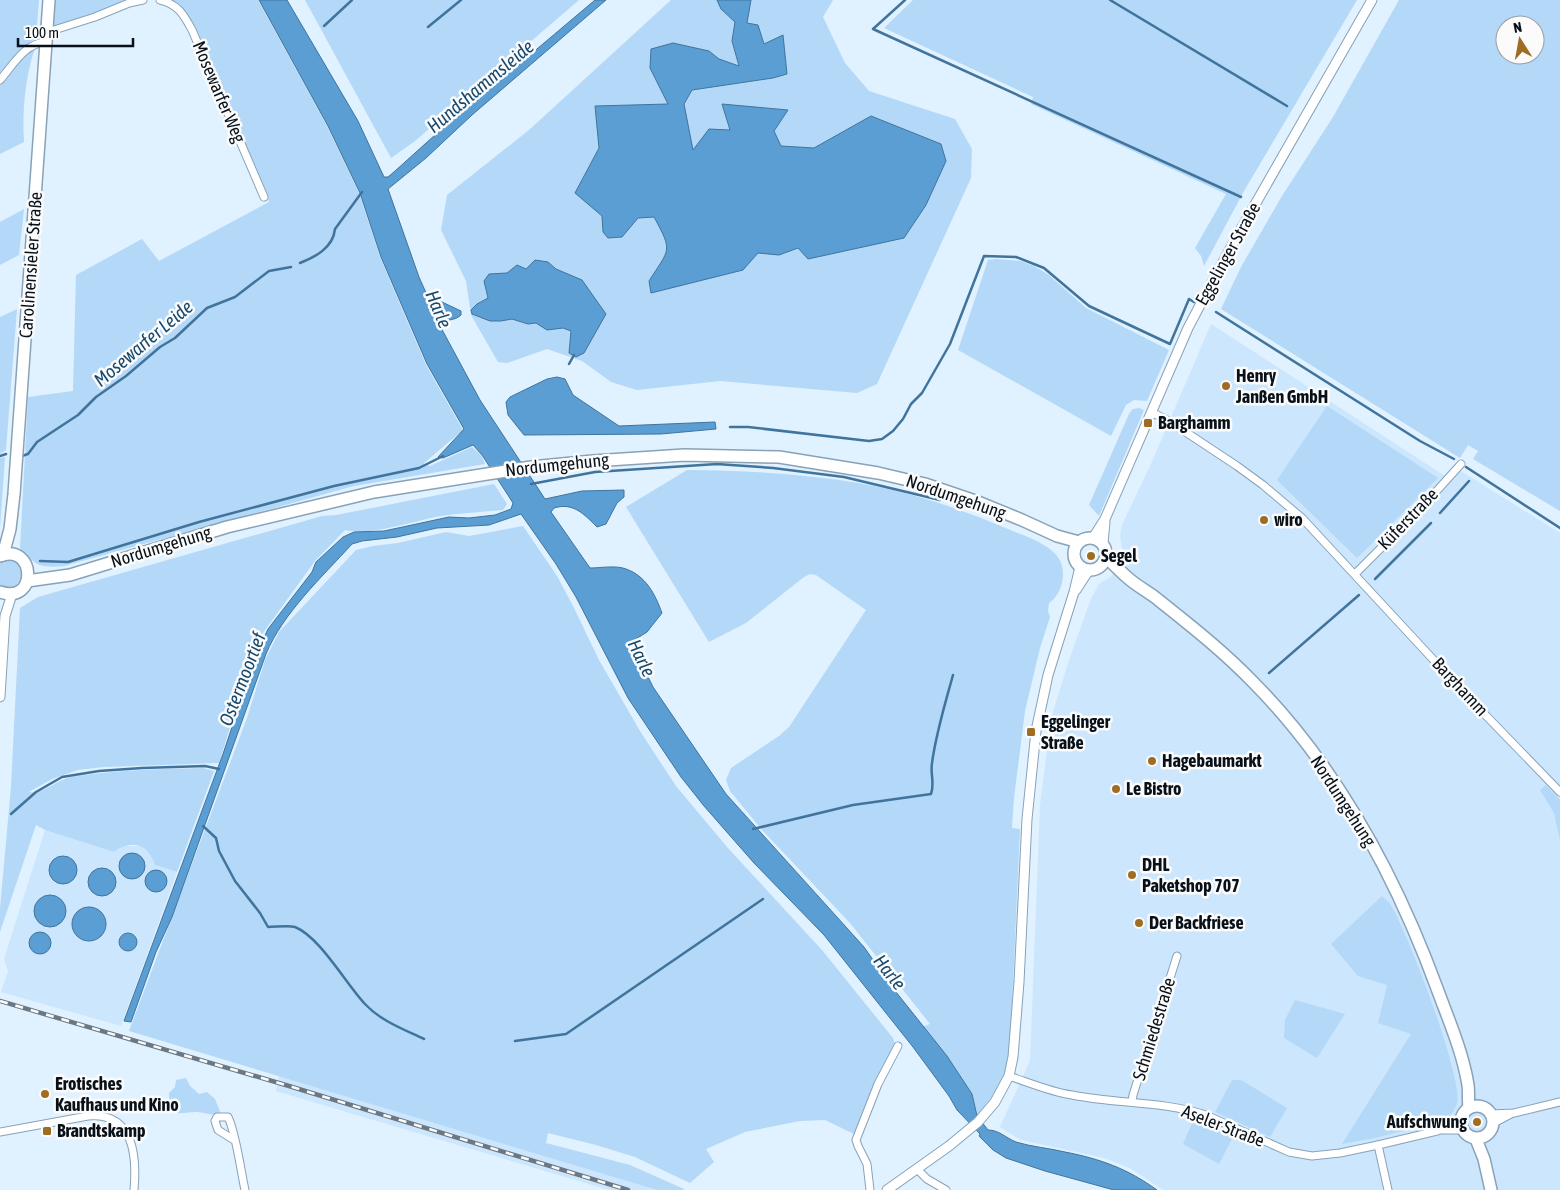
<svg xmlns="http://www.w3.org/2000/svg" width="1560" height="1190" font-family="'Asap Condensed',sans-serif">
<rect width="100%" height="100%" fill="#e0f1ff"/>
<!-- built -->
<g fill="#cbe6fd">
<polygon points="1211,324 1445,476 1453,466 1560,533 1560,1190 1163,1190 1130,1168 1104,1158 1021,1140 1000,1127 1030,1061 1040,805 1051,719 1069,660 1091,599 1099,584 1112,576 1123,555 1120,536 1122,525 1151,464"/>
<polygon points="45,830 114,852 125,846 140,846 150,853 155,865 177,872 121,1026 1,992 8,971 4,959"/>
<polygon points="279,1076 358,1099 657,1190 609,1190 276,1091"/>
</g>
<!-- green -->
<g fill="#b4d8f8" fill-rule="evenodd">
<polygon points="0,0 39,0 36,38 22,48 0,73"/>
<polygon points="54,0 134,0 51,28"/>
<path d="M171 0H258L327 126 359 193 380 257 426 365 463 430 423 464 430 466 472 447 481 455 485 464 354 486 64 566C39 568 37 566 20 549L28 397 73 391 76 275 142 239 159 261 269 202 196 31 188 18Z"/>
<polygon points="305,0 579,0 415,141 391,158"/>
<polygon points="671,0 833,0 823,17 845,63 869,91 955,119 972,149 971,178 877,384 857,393 720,381 637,390 611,382 582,361 547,349 507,363 498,362 471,315 466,281 441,230 447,195 529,130"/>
<polygon points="913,0 1357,0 1244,191 1204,266 1201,256 1195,248 1226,194 1031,104 1033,97 884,28"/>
<path d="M1399 0H1560V511L1473 459 1478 451 1468 445 1460 458 1221 309 1241 267 1282 196 1333 117ZM1505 25H1535V55H1505Z"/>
<path d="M35 48C25 77 22 112 24 142L0 154V84L25 55Z"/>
<polygon points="24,209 19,255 0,265 0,222"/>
<polygon points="996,259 1021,261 1034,266 1049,275 1086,308 1169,350 1147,401 1134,400 1126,405 1111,436 958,350 988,260"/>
<polygon points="17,309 6,450 0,454 0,317"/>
<polygon points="1327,406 1438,478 1357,558 1277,480"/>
<polygon points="1139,408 1144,410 1099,516 1089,505 1129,414 1133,409"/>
<polygon points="5,457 0,528 0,458"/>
<path d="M687 470C762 471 839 475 912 495 945 504 977 516 1008 529 1028 538 1064 547 1063 574 1063 585 1058 597 1049 603L1048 611 1050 617 1040 648 1025 711 1014 798 1012 828 1020 829 1010 1051 1003 1082 977 1116C972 1083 943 1052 922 1027L930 1024 850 923 762 830 730 791 726 780 731 768 779 736 789 727 866 610 816 575 810 574 804 577 746 623 709 642 626 507Z"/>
<path d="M494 484 507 504 503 510C482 512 461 513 441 516 412 521 373 536 345 530L315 561 263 633 251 660 219 763 104 767 78 770 52 779 29 792C42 795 57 780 71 777 115 770 159 769 203 768L214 771 177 872 155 865C148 844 132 839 114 852L45 830 36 825 0 932V908L11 787 20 608 38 597 322 516 336 515Z"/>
<polygon points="523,526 557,576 573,606 599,660 640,731 676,786 727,847 822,950 893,1038 895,1044 872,1089 854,1134 825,1120 800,1121 745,1132 706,1149 714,1162 690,1183 635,1157 596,1145 548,1133 546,1143 630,1165 684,1189 683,1190 657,1190 129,1031 247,718 265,660 279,632 356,550 373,546 398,543 446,532 469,536"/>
<path d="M8 559C11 560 14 560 16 561 28 569 21 585 10 588L0 586V561Z"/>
<polygon points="1546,785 1560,800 1560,840 1554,813 1540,790"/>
<path d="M1382 896C1384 899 1388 901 1390 904 1406 927 1464 1080 1457 1103 1455 1111 1450 1116 1443 1121L1375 1138 1342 1144 1411 1034 1378 1023 1387 985 1358 976 1331 944Z"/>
<polygon points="1295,1000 1345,1014 1317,1058 1284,1038 1285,1020"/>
<path d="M186 1078 190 1086 199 1094 207 1092 215 1099 221 1114C209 1116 205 1112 195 1112 186 1112 182 1115 174 1112L169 1103V1093L175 1087 176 1080Z"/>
<polygon points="1232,1080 1241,1080 1287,1108 1270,1137 1215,1112"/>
<polygon points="1194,1119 1233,1137 1219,1164 1183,1144"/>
</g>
<!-- water -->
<g fill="#5a9ed4" stroke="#41749c">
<path d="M259 0H287L358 121 384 177H388L395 171 435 135 595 0H606L472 115 426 158 388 189 419 277 427 295 461 311V315C455 321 446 319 439 324L480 400 545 499 582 491 624 490V497L617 503 606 524 597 527C584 514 573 502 554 508L551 512 590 568C600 568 616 565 626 569 646 576 655 594 662 613L647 632 631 642 653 687 726 794 864 947 892 987 947 1056 972 1094 977 1116 988 1130C999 1130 1006 1138 1016 1142 1032 1147 1049 1148 1065 1152 1101 1159 1128 1169 1157 1190H1114L1045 1171 1006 1158 993 1150 979 1136 980 1134 957 1110 949 1096 913 1047 824 935 754 863 704 806 681 777 628 698 576 597 556 564 521 514 489 525 437 528 397 537 362 541 352 544C322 577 283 613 266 654L172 917 156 952 131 1022 124 1021 223 754 256 655 268 629 312 572 316 562 343 537 354 532 384 531 449 517 469 518 495 515 511 509 513 503 482 455 473 445 443 458 438 457 464 429 427 364 381 257 360 193 328 126Z"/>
<path d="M717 0H751L747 23 758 25 764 44 783 35 787 74 773 78 692 90 684 104 693 150 709 129 730 130 722 104 788 110 774 131 781 146 814 148 871 116 941 144 946 161 926 205 904 238 808 259 798 248 779 255 758 253 743 270 651 293 649 281C670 248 673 252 654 217L638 218 622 237 608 238 603 232 602 216 575 193 599 148 595 106 668 104 650 68 651 49 673 43 709 51 719 59 739 66 732 41 735 22 721 9Z"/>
<polygon points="535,260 548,262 556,269 582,280 606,314 584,353 576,357 569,353 571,331 563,328 547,330 536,323 528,324 512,319 501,321 490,321 472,314 471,310 477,304 488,298 484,281 489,274 507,273 517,265 526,269"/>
<polygon points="557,377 565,379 573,395 619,426 715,422 716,429 661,434 524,435 508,415 506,402 510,397 547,379"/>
<circle cx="132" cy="866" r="13"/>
<circle cx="63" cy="870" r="14"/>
<circle cx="102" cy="882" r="14"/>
<circle cx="156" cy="881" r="11"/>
<circle cx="50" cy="911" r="16"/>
<circle cx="89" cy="924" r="17"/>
<circle cx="40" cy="943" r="11"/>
<circle cx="128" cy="942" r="9"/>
</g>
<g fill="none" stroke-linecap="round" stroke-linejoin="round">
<!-- stream -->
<g stroke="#41749c" stroke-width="2.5">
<polyline points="905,0 873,29 1241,197"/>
<polyline points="1110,0 1287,106"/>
<polyline points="324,26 352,0"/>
<polyline points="428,27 461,0"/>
<path d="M300 263C315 257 333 248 335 229L362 192"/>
<polyline points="1216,312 1420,441 1454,459"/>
<polyline points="569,364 574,355"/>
<polyline points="730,427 748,427 869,441 882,439 893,431 903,419 911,404 922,393 950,344 984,256 1016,257 1044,268 1089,306 1170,344 1189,299 1194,302"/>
<polyline points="0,456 6,454"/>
<polyline points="22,456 28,454 37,442 78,415 96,397 126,376 160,347 175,338 207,308 235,297 269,271 291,267"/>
<polyline points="1466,467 1560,528"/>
<polyline points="531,484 595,472 717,464 773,468 844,477 940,500"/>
<polyline points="1440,513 1469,481"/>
<polyline points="40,561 68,562 199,522 334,486 419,468 443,456"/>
<polyline points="1375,579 1431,523"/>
<polyline points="1269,673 1359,595"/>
<polyline points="11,814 36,792 62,777 99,771 142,768 205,766 219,769"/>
<path d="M203 826 216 838 219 851 235 881 260 913 268 927C276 927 288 925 295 927 320 937 346 984 365 1004 381 1021 403 1029 424 1039"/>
<path d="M753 829 853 805 931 794C935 783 930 774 932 763 936 733 945 704 953 675"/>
<polyline points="515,1041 566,1034 763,899"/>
</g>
<defs>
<g id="minor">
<path d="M160 0C178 4 184 15 192 30L264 197"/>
<polyline points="47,30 54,30 95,17 129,3 143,0"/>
<path d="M0 80C13 65 25 43 46 42"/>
<polyline points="1153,413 1169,421 1237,466 1263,485 1302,518 1468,697 1560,792"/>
<polyline points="1355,574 1423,506 1461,464"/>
<path d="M1009 1076C1030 1083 1051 1092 1072 1095 1117 1104 1162 1101 1206 1115L1289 1152 1312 1156 1340 1153 1378 1145 1437 1131 1460 1121"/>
<polyline points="1132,1101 1133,1095 1177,956"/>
<polyline points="1491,1114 1514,1113 1560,1102"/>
<polyline points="1494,1123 1511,1114"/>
<polyline points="1442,1130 1462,1130"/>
<path d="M0 1132 88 1116C134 1112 137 1156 134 1190"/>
<path d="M234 1140 218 1130 215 1121 217 1117H228C236 1133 241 1172 245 1190"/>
<polyline points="1378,1145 1388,1190"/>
<polyline points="917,1169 927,1179 946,1190"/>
<polyline points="870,1190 867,1164 858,1146 856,1140 878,1084 898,1046"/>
</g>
<g id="tertiary">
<polyline points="1093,538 1105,519 1188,328 1209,288 1237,236 1372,0"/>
<polyline points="1103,543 1105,522"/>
<polyline points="1076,590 1089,570"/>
<polyline points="0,697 5,616 12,594"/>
<polyline points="887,1190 949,1146 978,1122 995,1102 1009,1076 1013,1057 1019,982 1027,819 1036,731 1048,675 1074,592 1080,567"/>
</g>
<g id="primary">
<circle cx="1090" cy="554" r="16"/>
<polyline points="3,555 10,529 14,494 49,0"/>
<path d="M0 556C35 542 39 605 0 592"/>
<path d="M1107 558C1114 565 1121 572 1128 578 1137 586 1147 591 1156 598 1190 625 1223 651 1253 682 1338 768 1397 879 1438 991 1449 1021 1463 1053 1468 1085 1469 1092 1468 1100 1469 1108"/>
<polyline points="27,581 70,575 227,527 374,492 531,467 593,461 684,455 779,457 878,473 925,484 978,502 1022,520 1057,536 1079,542"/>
<circle cx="1477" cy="1122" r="16"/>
<polyline points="1476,1139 1484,1159 1491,1190"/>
</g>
</defs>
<!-- minor casing -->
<use href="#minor" stroke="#88a2b8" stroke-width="9"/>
<!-- tertiary casing -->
<use href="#tertiary" stroke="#88a2b8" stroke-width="11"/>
<!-- primary casing -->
<use href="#primary" stroke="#88a2b8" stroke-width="14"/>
<!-- minor -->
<use href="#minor" stroke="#fff" stroke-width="7"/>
<!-- tertiary -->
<use href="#tertiary" stroke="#fff" stroke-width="9"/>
<!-- primary -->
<use href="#primary" stroke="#fff" stroke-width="11"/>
<defs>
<polyline id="rail" points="0,1001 289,1086 628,1190"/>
</defs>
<!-- rail casing -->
<use href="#rail" stroke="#6b7883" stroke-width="4.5"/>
<!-- rail -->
<use href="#rail" stroke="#fbfbfb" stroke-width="2.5" stroke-dasharray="8" stroke-linecap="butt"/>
</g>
<!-- markers -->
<g fill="#9e6d22" stroke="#fbfbfb" stroke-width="2">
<circle cx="1226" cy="386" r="5"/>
<rect x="1143" y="418" width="10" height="10" rx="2.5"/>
<circle cx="1264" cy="520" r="5"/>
<circle cx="1091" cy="556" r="5"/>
<rect x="1026" y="727" width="10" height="10" rx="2.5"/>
<circle cx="1152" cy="761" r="5"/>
<circle cx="1116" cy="789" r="5"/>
<circle cx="1132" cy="875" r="5"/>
<circle cx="1139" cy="923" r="5"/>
<circle cx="45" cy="1094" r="5"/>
<circle cx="1477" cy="1122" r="5"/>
<rect x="42" y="1126" width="10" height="10" rx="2.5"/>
</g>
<g text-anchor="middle" stroke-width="5" stroke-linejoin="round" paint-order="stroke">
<!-- street labels -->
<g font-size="18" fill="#081119" stroke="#fbfbfb">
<text transform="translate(219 92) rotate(67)" y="6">Mosewarfer Weg</text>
<text transform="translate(1228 254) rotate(-61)" y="6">Eggelinger Straße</text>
<text transform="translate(31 265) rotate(-86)" y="6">Carolinensieler Straße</text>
<text transform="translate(557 465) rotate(-6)" y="6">Nordumgehung</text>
<text transform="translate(956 497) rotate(19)" y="6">Nordumgehung</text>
<text transform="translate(1408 519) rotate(-46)" y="6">Küferstraße</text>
<text transform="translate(161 547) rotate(-17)" y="6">Nordumgehung</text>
<text transform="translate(1460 687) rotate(47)" y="6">Barghamm</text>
<text transform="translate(1343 801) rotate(57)" y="6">Nordumgehung</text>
<text transform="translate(1154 1029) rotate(-73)" y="6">Schmiedestraße</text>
<text transform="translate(1223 1126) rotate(21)" y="6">Aseler Straße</text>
</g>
<!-- poi labels -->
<g font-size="18" font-weight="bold" fill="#081119" stroke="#fbfbfb" text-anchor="start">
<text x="1236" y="382">Henry<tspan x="1236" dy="21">Janßen GmbH</tspan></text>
<text x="1158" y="429">Barghamm</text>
<text x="1274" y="526">wiro</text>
<text x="1101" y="562">Segel</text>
<text x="1041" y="728">Eggelinger<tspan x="1041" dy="21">Straße</tspan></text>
<text x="1162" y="767">Hagebaumarkt</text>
<text x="1126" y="795">Le Bistro</text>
<text x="1142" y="871">DHL<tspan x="1142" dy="21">Paketshop 707</tspan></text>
<text x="1149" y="929">Der Backfriese</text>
<text x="55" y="1090">Erotisches<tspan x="55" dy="21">Kaufhaus und Kino</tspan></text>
<text x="1467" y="1128" text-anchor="end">Aufschwung</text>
<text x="57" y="1137">Brandtskamp</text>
</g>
<!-- water labels -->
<g font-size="19" font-style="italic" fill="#17496e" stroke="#fbfbfb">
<text transform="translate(480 86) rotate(-40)" y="7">Hundshammsleide</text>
<text transform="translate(439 309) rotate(67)" y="7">Harle</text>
<text transform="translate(143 343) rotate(-40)" y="7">Mosewarfer Leide</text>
<text transform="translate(642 658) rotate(64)" y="7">Harle</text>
<text transform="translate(242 679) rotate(-69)" y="7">Ostermoortief</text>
<text transform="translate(890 972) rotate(52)" y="7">Harle</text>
</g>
</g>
<!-- north arrow -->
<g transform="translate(1520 40) rotate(349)"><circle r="24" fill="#fbfbfb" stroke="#9a9da1"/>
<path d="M0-4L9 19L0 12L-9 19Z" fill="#9e6d22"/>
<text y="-8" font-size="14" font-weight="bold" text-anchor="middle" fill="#081119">N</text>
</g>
<!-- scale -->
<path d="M18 38v8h115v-8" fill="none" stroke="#081119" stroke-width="2.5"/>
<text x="25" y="38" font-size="15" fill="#081119" stroke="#fbfbfb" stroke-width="4" paint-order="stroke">100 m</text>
</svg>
